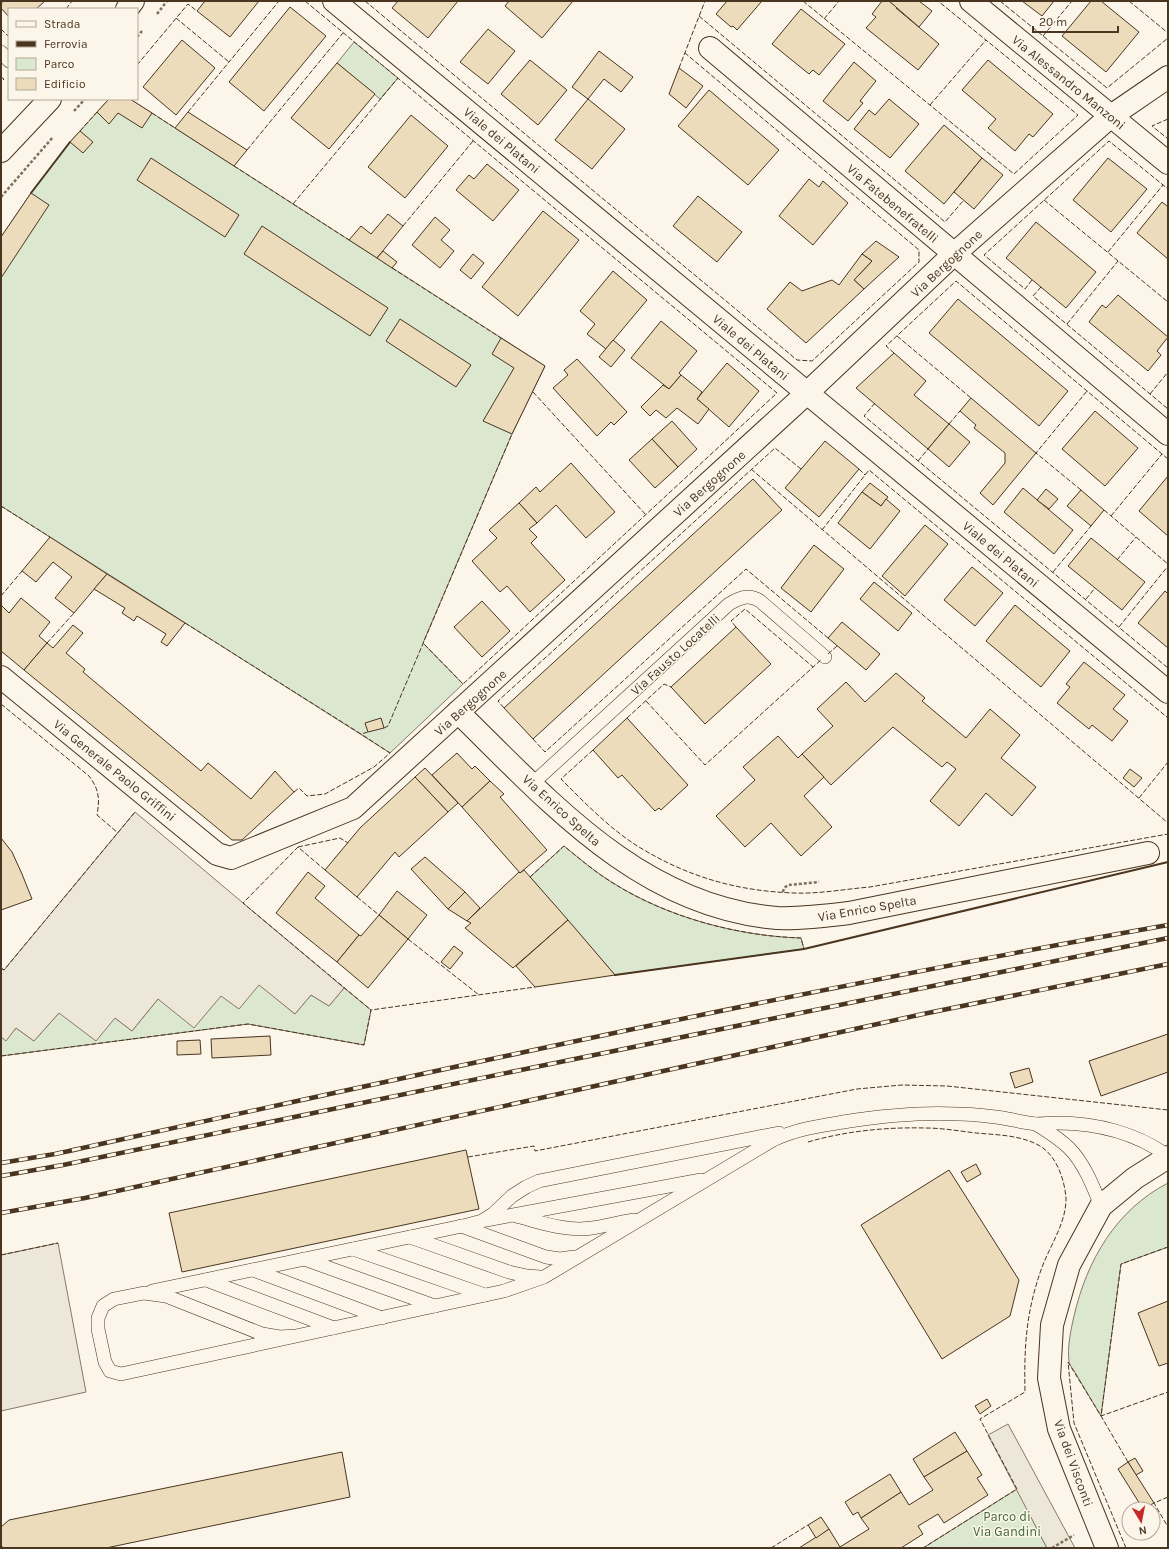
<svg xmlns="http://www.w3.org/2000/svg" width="1169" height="1549" font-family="Karla,sans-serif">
<rect width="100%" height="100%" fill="#fbf6e9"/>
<!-- green -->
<g fill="#dce7d0" stroke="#887966">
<polygon points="354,42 398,78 380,99 337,63"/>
<polygon points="109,99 130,99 545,366 512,434 423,643 463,684 390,753 1,506 1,237 31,193 70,142"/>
<path d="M564 846C580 859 595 872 613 883 667 917 737 936 801 938L804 949 615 975 530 877Z"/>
<polygon points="259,984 295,1014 311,995 329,1006 344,988 371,1010 364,1045 248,1024 1,1056 1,1037 6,1040 16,1028 34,1041 59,1013 115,1018 132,1031 158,999 221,996"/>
<path d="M1168 1183V1247L1121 1264 1101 1416C1093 1402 1084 1388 1076 1374 1074 1370 1069 1365 1069 1361 1067 1348 1071 1329 1074 1316 1087 1260 1116 1210 1168 1183Z"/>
<polygon points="1017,1489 1047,1548 923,1548"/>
</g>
<!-- parking -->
<g fill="#ede7d9" stroke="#887966">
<polygon points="135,812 344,988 329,1006 311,995 295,1014 259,985 239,1009 221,996 194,1028 158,999 132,1031 115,1018 96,1041 59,1013 34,1041 16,1028 6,1041 1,1037 1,968 4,970"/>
<polygon points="58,1243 86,1392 1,1411 1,1255"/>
<polygon points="1008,1424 1075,1548 1047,1548 988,1435"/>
</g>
<!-- building -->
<g fill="#ecdcbc" stroke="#4a3520">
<polygon points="2,1 45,1 36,9 9,9 9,17 1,8"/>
<polygon points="205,1 259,1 230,37 197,11"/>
<polygon points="398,1 458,1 428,38 392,8"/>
<polygon points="509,1 573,1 542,38 505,6"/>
<polygon points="727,1 762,1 737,30 733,26 731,27 716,14"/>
<polygon points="882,1 889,1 897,7 896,8 939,44 918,70 866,28 876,17 872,14"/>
<polygon points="889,1 919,1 932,11 919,27"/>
<polygon points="1022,1 1054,1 1042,16"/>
<polygon points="1091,1 1101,1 1139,32 1106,72 1062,36"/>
<polygon points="290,7 326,36 264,111 229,82"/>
<polygon points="801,9 845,44 819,75 813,70 809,74 772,44"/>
<polygon points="488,29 515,51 488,84 460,62"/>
<polygon points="182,40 215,68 176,115 143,87"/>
<polygon points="599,51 633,77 621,92 604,79 588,99 572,87"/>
<polygon points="530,60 567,90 538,125 501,94"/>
<polygon points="988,60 1053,114 1033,137 1029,134 1015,151 988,128 996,119 962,90"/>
<polygon points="854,62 876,81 860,101 863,103 848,121 823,101"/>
<polygon points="337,63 375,94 329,149 291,118"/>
<polygon points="679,68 703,86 686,108 669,94"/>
<polygon points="709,90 779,150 748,185 678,126"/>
<polygon points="109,99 130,99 152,113 142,128 118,113 109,124 97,112"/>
<polygon points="588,99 625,129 592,169 555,140"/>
<polygon points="889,99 919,124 890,158 854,129 869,110 875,115"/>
<polygon points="188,112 247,150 234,166 175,128"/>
<polygon points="411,115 448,146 405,198 368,167"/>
<polygon points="944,125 982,158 944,204 905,171"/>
<polygon points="80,131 93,142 83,153 70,142"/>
<polygon points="151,158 239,215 225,237 137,180"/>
<polygon points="982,158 1003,175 974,209 954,192"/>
<polygon points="1108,158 1147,189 1111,232 1073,200"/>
<polygon points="487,164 519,190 493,221 456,190 469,175 474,179"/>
<polygon points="809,179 819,187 823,181 848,203 813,245 779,216"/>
<polygon points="31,193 49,205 1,278 1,237"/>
<polygon points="698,196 742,232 717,262 673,226"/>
<polygon points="1162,202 1168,207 1168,259 1137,233"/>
<polygon points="543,211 579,240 518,316 482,287"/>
<polygon points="388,214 403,226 377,258 349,240 361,226 371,234"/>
<polygon points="435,217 450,230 441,240 454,251 440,268 412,245"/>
<polygon points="1036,222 1096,272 1066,308 1006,258"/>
<polygon points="262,226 388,308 370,336 244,254"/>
<polygon points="876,241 899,257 864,289 854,280 872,261 862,254"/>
<polygon points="383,251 397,262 392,268 377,258"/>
<polygon points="473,254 484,263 471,279 460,270"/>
<polygon points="862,254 872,261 854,280 864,289 806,343 767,309 790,282 802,291 832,280 839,285"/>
<polygon points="613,271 647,300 606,349 587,334 595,324 580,311"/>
<polygon points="1118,295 1168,337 1157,351 1161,355 1148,371 1089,322 1102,305 1106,308"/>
<polygon points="958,299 1068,391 1039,426 929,333"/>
<polygon points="400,319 471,365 456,387 386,341"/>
<polygon points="661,321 697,351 679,373 681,375 669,389 631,358"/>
<polygon points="501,338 545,366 512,434 483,421 514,368 492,354"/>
<polygon points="613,340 625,350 611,367 599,357"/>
<polygon points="894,353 926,381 914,395 949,424 928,449 856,388"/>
<polygon points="577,359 627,412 614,425 611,422 597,436 553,388 568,375 564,370"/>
<polygon points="727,363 759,391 729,427 697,399"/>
<polygon points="681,375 702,392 697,399 709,409 698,424 677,408 666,418 656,410 650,416 641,407 663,385 669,389"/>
<polygon points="971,398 1036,453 993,505 980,493 1005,463 1005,453 974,428 976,425 960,411"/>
<polygon points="1095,411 1138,448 1105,486 1062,449"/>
<polygon points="672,421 697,449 678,467 652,439"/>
<polygon points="949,424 970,442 949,467 928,449"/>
<polygon points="652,439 678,467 655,488 629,460"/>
<polygon points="825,441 859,469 819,517 785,488"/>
<polygon points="571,463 615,512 586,538 556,505 537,523 519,503 536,487 540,492"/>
<polygon points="1168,476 1168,536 1139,511"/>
<polygon points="753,479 782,510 533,739 504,708"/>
<polygon points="870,483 888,497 881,506 862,492"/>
<polygon points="1023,488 1073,530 1054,554 1004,512"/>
<polygon points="1046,489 1058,499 1049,509 1037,500"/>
<polygon points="1081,490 1104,510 1091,526 1067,506"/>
<polygon points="862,492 881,506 886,499 900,511 870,549 838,523"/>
<polygon points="519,503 537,523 529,529 537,537 531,543 565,580 530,612 507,586 500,592 472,561 497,538 489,530"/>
<polygon points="925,525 948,544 905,596 882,576"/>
<polygon points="50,537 107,574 74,613 55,598 72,577 53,562 36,582 22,571"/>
<polygon points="1091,538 1145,582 1122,610 1068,566"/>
<polygon points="814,545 844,569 811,612 781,588"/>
<polygon points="972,567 1003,593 975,626 944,600"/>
<polygon points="107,574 185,623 167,646 161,642 166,634 137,616 134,621 122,613 125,608 94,589"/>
<polygon points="874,582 912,613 898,631 860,599"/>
<polygon points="1165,591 1168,594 1168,648 1138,623"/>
<polygon points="21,598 50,622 39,636 47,643 24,670 1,651 1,605 9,613"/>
<polygon points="482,601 510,631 482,657 454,627"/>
<polygon points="1015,605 1070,651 1041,687 986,641"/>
<polygon points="842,622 880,654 866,670 828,638"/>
<polygon points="73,625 83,633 66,653 85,669 83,672 201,771 208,763 251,799 275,771 294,792 242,840 232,840 24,670 47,643 53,648"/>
<polygon points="736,627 771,664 705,724 671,687"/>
<polygon points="1084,662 1125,695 1113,709 1128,721 1112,741 1092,725 1089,729 1057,703 1070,687 1066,684"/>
<polygon points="896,673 925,698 922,701 966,738 990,709 1020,735 1001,758 1036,787 1012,816 986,793 959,826 930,801 956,769 947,762 942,767 893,727 831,785 802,754 833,726 817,709 846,682 865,702"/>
<polygon points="381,718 384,728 368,732 365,723"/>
<polygon points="627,718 688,785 661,810 659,808 655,811 622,775 618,778 593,750"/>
<polygon points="778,736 798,758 802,754 824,777 804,796 832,827 801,856 771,823 745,847 716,816 755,780 743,767"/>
<polygon points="457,753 472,769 475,766 490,781 462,807 432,775"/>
<polygon points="425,768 458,803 448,812 415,777"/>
<polygon points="1130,769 1142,778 1134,787 1123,778"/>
<polygon points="415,777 448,812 399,857 395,852 357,897 325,870 360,828"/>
<polygon points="490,781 504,794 500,797 547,850 520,873 462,807"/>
<polygon points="1,838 12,852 22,874 32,899 1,910"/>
<polygon points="425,857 465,892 448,909 411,869"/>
<polygon points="524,870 568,920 513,968 465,928 471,923 467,921 519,872 520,873"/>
<polygon points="308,872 325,886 315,898 359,935 337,962 276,913"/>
<polygon points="397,891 427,915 408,939 379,915"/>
<polygon points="465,892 480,908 467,921 448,909"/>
<polygon points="379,915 408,939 368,988 337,962 359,935 361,936"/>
<polygon points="568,920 615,975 535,987 516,966"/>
<polygon points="454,946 463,953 450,969 441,962"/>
<polygon points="1168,1034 1168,1072 1101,1096 1089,1061"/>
<polygon points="270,1036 271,1055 212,1058 211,1039"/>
<polygon points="200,1040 201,1054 177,1055 177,1041"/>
<polygon points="1029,1068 1033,1082 1015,1088 1010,1073"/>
<polygon points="466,1150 479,1209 182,1272 169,1213"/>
<polygon points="976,1164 981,1174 967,1182 961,1172"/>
<polygon points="949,1170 1019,1280 1010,1316 942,1359 861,1225"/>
<polygon points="1168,1301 1168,1363 1159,1366 1138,1313"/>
<polygon points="987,1399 991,1406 980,1414 975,1406"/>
<polygon points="955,1432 967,1451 924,1477 913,1459"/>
<polygon points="967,1451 982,1475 977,1478 988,1495 944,1523 938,1514 918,1526 923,1534 901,1548 799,1548 829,1529 840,1547 869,1529 861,1518 901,1492 909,1505 933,1490 924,1477"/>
<polygon points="342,1452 350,1497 106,1548 3,1548 1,1545 1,1527 9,1520"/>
<polygon points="1135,1458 1143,1471 1136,1475 1128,1462"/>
<polygon points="1128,1462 1154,1503 1143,1509 1118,1469"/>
<polygon points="890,1474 901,1492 861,1518 858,1512 853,1515 845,1502"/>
<polygon points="821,1517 829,1529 816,1538 808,1525"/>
</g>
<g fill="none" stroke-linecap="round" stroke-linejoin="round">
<defs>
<g id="service">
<polyline points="1,52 9,61"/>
<path d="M532 784 729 604C741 597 749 594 760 601L825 657"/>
<path d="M1036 1124C1047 1131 1059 1138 1069 1148 1084 1163 1093 1186 1101 1206"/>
<path d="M516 1216C540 1222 566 1232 592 1228 606 1226 620 1222 634 1220"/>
<polyline points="486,1220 701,1180"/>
<polyline points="461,1226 546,1257 560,1259 574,1257"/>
<polyline points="410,1237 509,1272 527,1276 540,1277"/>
<polyline points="353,1249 485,1295"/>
<polyline points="304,1259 435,1306"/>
<polyline points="253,1270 382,1318"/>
<polyline points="206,1280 334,1328"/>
<polyline points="152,1291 467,1225 482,1221 493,1214 512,1196 526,1187 539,1181 779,1133"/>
<path d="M296 1336 280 1337 262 1334 166 1296 144 1293 114 1299 103 1306 98 1318V1329L105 1362 110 1371 121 1374 504 1291 544 1277 773 1140C797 1129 818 1126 843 1122 881 1116 919 1112 958 1114 973 1114 988 1116 1003 1118 1014 1120 1025 1123 1036 1124 1043 1124 1050 1123 1057 1123 1096 1123 1136 1133 1168 1156"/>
</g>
<g id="minor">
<polyline points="334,1 1168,692"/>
<polyline points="971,1 1168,163"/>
<polyline points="127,9 133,1"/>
<polyline points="710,48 1168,434"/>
<polyline points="1,151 50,99"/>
<polyline points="1,677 217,854 231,858 353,808 807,393 954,254 1111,116 1168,77"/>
<path d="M458 712C549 801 641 907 777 918 801 919 825 916 849 913L1148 853"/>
</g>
<polyline id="tertiary" points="1107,1548 1059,1429 1049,1378 1052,1325 1069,1265 1101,1206 1135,1178 1168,1157"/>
</defs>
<!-- service casing -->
<use href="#service" stroke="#4a3520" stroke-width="14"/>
<!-- minor casing -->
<use href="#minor" stroke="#4a3520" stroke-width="24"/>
<!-- tertiary casing -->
<use href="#tertiary" stroke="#4a3520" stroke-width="24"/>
<!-- path -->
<g stroke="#7f6f5c" stroke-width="2.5" stroke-dasharray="3 2" stroke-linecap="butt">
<polyline points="157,14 167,1"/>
<polyline points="137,37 142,31"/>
<polyline points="74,111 85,99"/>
<polyline points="1,197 53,137"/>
<polyline points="783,892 784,888 788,885 819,882"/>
<polyline points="1052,1548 1074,1535"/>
</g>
<!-- service -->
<use href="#service" stroke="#fbf6e9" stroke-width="13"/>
<!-- minor -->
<use href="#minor" stroke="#fbf6e9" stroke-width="22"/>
<!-- tertiary -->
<use href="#tertiary" stroke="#fbf6e9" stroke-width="22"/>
<defs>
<g id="rail">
<path d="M1 1163 55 1154C425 1073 795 991 1168 925"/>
<polyline points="1,1176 63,1165 516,1071 1168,938"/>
<polyline points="1,1213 85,1198 923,1014 1168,964"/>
</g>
</defs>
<!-- rail casing -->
<use href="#rail" stroke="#4a3520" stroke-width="4.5"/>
<!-- rail -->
<use href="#rail" stroke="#fbf6e9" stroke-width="3" stroke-dasharray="9" stroke-linecap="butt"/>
<!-- fence -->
<g stroke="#4a3520" stroke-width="1" stroke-dasharray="5 2" stroke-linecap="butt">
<polyline points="305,1 777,393 463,684 423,643"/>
<polyline points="365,1 797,360 812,361 919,262 919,250 685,53"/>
<polyline points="803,1 1014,174 1078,115 938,1"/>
<polyline points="1000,1 1107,88 1168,38"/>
<polyline points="1129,1 1168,33"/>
<polyline points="66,9 72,1"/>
<polyline points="699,16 945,222 963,201"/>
<polyline points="176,18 229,62"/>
<polyline points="824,19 839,1"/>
<polyline points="1,29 9,37"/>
<polyline points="1043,36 1072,1"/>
<polyline points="137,65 188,4 197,11"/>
<polyline points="679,68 705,1"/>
<polyline points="1,77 4,79 1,82"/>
<polyline points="930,105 986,40"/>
<polyline points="188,112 279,1"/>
<polyline points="152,113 175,128"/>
<polyline points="1168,119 1152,126 1168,139"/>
<polyline points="80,131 97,112"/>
<polyline points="247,150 343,33"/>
<polyline points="234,166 349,240"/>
<polyline points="1044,200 1168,302"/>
<polyline points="293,204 398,78"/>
<polyline points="403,226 473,141"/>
<polyline points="1108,252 1163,185"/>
<polyline points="392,268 501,338"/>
<polyline points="1032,280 1025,289 984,255 1109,141 1168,189"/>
<polyline points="1041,287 1033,296 1168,409"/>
<polyline points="1067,324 1118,261"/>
<polyline points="897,336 971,398"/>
<polyline points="894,353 886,346 956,281 1168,459"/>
<polyline points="533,392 646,515"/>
<polyline points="1150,394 1168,372"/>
<polyline points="875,403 864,416 1168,668"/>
<polyline points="949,424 960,411"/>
<polyline points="918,461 928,449"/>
<polyline points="751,469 1168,823"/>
<polyline points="859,469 865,475"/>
<polyline points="1081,490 1036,453 1087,391"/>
<polyline points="1,506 50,537"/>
<polyline points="1104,510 1168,564"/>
<polyline points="1111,516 1162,454"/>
<polyline points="822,530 869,470 1168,718"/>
<polyline points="1117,560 1136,537"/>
<polyline points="1053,572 1091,526"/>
<polyline points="1,596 22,571"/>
<polyline points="1086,599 1095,588"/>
<polyline points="185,623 361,734 368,732"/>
<polyline points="736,627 731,621 745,609 813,667"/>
<polyline points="1119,627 1168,566"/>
<polyline points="47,643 74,613"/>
<polyline points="828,654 837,646"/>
<polyline points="646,701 705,765 822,659"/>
<path d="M1 704 89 776C99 789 100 799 97 815L118 833"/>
<polyline points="504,708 498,701 775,448 801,469"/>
<polyline points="627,718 664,684 671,687"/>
<polyline points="384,728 388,726 512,434"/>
<polyline points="533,739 545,752 746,569 828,638"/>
<path d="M593 750 561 779C585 803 610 829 639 847 688 877 737 891 794 893 820 894 845 889 870 887L1168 834"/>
<polyline points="294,792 299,788 307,796 325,794 374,767 390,753 361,734"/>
<polyline points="1139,798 1168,762"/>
<polyline points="298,847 340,838 348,843"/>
<polyline points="325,870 298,847 243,903 371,1010"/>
<path d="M530 877 564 846C580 859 595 872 613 883 667 917 737 936 801 938L804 949"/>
<polyline points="357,897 379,915"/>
<polyline points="408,939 479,995"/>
<polyline points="1,968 4,970 135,812"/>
<polyline points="1,1056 248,1024 364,1045 371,1010 535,987"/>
<path d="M808 1142C846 1131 886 1127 925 1128 942 1128 959 1131 976 1133 998 1135 1021 1135 1040 1146 1057 1156 1065 1181 1066 1199 1066 1224 1049 1247 1041 1270 1026 1313 1024 1347 1025 1392L980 1419 1017 1489 923 1548"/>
<polyline points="468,1157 534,1146 535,1151 857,1089 902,1085 947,1086 1168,1110"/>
<polyline points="1,1255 58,1243"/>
<polyline points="1128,1462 1101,1416 1121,1264 1168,1247"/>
<polyline points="1168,1497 1154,1503 1168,1527"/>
<polyline points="771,1548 808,1525"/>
<polyline points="1126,1548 1074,1423 1068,1362 1101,1416 1168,1392"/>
</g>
<!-- wall -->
<g stroke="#4a3520" stroke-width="2">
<polyline points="31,193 70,142"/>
<polyline points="615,975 804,949 1168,862"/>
</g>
</g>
<g text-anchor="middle" stroke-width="3" stroke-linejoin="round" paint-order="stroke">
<!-- street labels -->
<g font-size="13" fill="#4a3520" stroke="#fbf6e9">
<text transform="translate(1069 82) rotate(39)" y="5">Via Alessandro Manzoni</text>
<text transform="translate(502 140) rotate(40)" y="5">Viale dei Platani</text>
<text transform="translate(893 203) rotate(40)" y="5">Via Fatebenefratelli</text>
<text transform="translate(946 263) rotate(-43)" y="5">Via Bergognone</text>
<text transform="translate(751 347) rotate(40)" y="5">Viale dei Platani</text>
<text transform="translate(709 483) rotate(-42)" y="5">Via Bergognone</text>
<text transform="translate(1001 554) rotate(40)" y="5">Viale dei Platani</text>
<text transform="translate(675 654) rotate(-42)" y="5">Via Fausto Locatelli</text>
<text transform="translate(470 702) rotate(-42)" y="5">Via Bergognone</text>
<text transform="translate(115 770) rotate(39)" y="5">Via Generale Paolo Griffini</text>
<text transform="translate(562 810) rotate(42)" y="5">Via Enrico Spelta</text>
<text transform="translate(867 908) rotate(-10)" y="5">Via Enrico Spelta</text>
<text transform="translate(1074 1463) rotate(70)" y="5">Via dei Visconti</text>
</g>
<!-- park labels -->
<g font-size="13" fill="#436837" stroke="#fbf6e9">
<text x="1007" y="1521">Parco di<tspan x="1007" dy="15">Via Gandini</tspan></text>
</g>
</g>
<!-- border -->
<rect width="1169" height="1549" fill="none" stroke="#4a3520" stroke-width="4"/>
<!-- legend -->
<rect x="8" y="8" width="130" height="92" fill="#fbf6e9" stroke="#b4a999"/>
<rect x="16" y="21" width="20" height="6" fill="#fbf6e9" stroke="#b4a999"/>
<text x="44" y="28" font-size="12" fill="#4a3520">Strada</text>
<rect x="16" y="41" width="20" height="6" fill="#4a3520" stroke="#b4a999"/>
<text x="44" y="48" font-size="12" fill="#4a3520">Ferrovia</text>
<rect x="16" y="58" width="20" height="12" fill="#dce7d0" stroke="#b4a999"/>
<text x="44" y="68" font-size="12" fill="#4a3520">Parco</text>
<rect x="16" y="78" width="20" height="12" fill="#ecdcbc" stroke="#b4a999"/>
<text x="44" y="88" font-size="12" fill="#4a3520">Edificio</text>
<!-- north arrow -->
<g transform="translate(1141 1521) rotate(170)"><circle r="19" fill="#fbf6e9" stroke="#b4a999"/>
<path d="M0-3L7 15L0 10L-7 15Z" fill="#c62828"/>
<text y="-6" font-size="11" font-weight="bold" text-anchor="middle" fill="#4a3520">N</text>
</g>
<!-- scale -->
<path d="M1033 26v6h85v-6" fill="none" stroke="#4a3520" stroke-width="2"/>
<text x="1039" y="26" font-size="12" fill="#4a3520" stroke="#fbf6e9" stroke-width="3" paint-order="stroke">20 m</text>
</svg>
